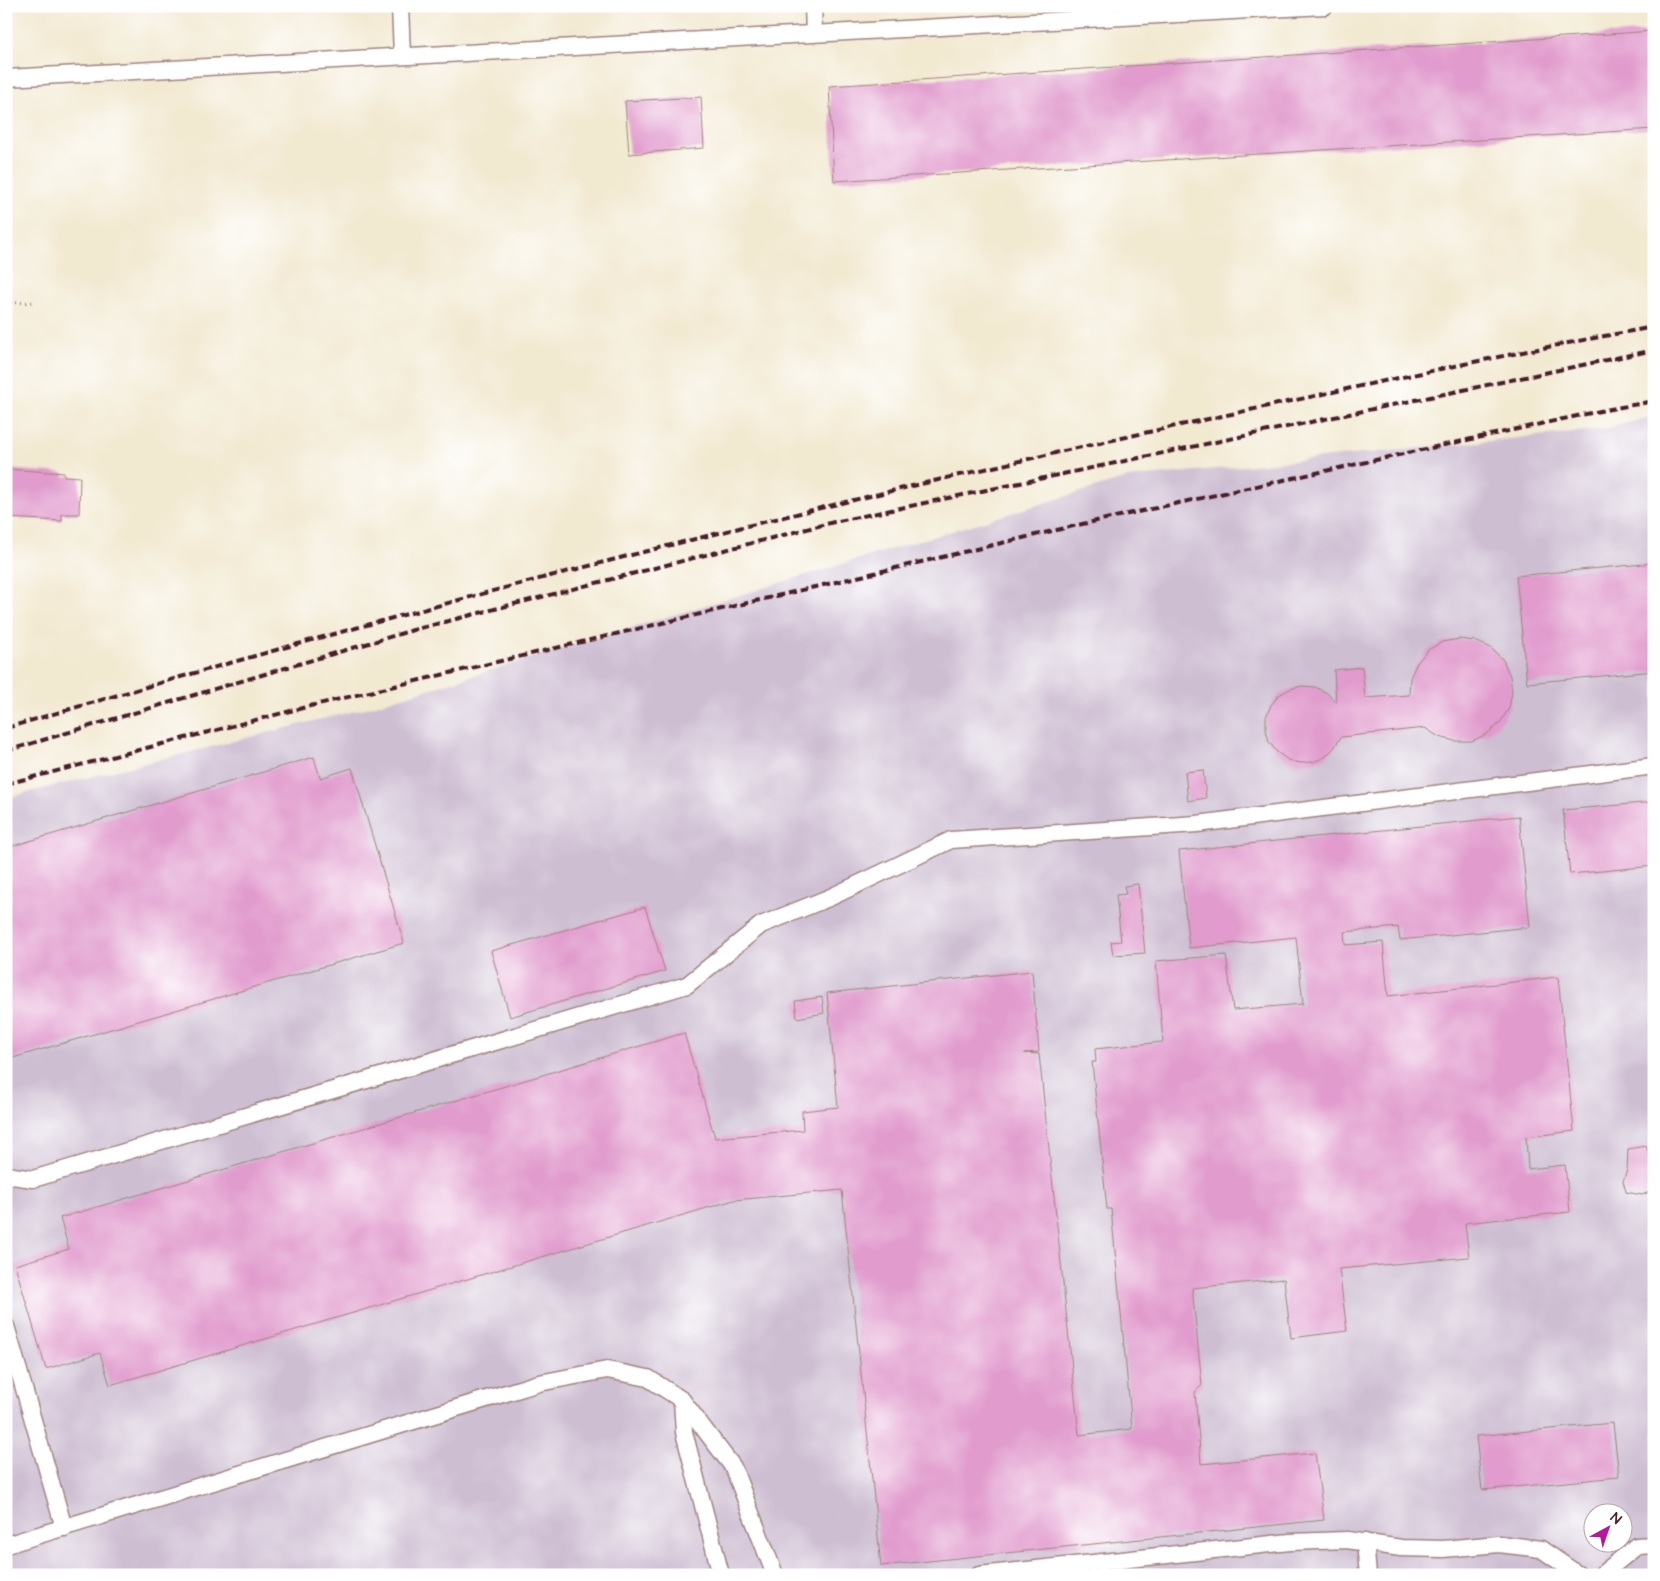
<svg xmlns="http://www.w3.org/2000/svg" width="1660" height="1581" font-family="'Architects Daughter',sans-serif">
<rect width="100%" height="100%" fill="#fff"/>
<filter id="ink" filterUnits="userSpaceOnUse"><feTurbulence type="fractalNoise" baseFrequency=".02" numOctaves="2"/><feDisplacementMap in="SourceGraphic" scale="10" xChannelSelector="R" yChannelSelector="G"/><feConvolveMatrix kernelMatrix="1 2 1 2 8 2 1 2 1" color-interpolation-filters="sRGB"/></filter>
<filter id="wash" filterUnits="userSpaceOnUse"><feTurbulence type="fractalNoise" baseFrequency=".0096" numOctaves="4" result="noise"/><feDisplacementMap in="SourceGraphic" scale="20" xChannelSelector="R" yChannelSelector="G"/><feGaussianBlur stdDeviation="1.12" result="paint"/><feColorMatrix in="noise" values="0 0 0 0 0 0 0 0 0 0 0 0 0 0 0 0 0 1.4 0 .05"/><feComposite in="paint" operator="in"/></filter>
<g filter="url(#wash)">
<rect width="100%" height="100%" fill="#f2e9d1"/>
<!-- industrial -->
<path fill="#cdbed2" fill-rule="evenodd" d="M1654 416V1575H6V798L366 708 1127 478 1605 429ZM1592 1514H1622V1544H1592Z"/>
<g id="blocks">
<!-- building -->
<g fill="#e19bcd">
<polygon points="1654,31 1654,129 834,181 829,86"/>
<polygon points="701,97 704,148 629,154 625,101"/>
<polygon points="6,469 64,473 64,476 80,477 79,514 62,514 62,521 7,518"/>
<polygon points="1654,563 1654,671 1527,683 1516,576"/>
<polygon points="1459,639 1475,641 1491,648 1503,660 1510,676 1512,692 1509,708 1500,723 1487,734 1472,741 1455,741 1439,737 1425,728 1341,737 1334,748 1325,757 1313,762 1300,763 1288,760 1277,752 1269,742 1266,730 1266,717 1271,705 1279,695 1290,689 1302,686 1315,687 1327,693 1336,703 1334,670 1362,667 1365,698 1409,695 1410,678 1417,663 1428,650 1442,642"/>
<polygon points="314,757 320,778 352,768 404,943 6,1060 6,848"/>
<polygon points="1203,770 1206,798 1188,801 1185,772"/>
<polygon points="1654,802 1654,866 1570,874 1563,810"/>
<polygon points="1519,816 1530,927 1400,940 1398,927 1344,932 1345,945 1383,942 1388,996 1558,977 1574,1131 1526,1137 1528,1169 1565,1165 1570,1212 1465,1223 1469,1257 1339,1269 1347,1331 1291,1338 1284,1279 1192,1288 1202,1385 1195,1392 1201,1464 1315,1453 1324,1520 881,1566 842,1190 734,1200 110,1385 100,1353 46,1369 15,1265 69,1249 60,1218 684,1033 715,1138 803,1130 802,1111 838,1107 827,993 1032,971 1039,1052 1024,1053 1039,1054 1079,1435 1132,1429 1111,1209 1107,1209 1092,1062 1096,1062 1095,1049 1163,1042 1156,961 1226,955 1233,1010 1303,1004 1296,937 1189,948 1179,851"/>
<polygon points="1138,884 1145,953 1113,955 1111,942 1121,941 1116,895 1126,894 1124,886"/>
<polygon points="645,907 665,971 510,1017 491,951"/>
<polygon points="822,997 824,1013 797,1018 795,1001"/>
<polygon points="1646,1146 1654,1167 1654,1190 1642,1195 1626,1192 1623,1181 1627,1170 1628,1149"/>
<polygon points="1613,1423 1619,1477 1482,1490 1476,1436"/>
</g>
</g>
</g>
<g filter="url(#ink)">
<use href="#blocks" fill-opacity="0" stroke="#9e847e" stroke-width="1"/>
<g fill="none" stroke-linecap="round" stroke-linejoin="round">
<defs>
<g id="service">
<polyline points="400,6 402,55"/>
<polyline points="813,6 814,32"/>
<polyline points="6,78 1325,6"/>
<polyline points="6,1175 33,1179 687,985 761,925 831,897 951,840 1197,824 1654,766"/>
<polyline points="6,1326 64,1528"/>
<polyline points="682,1400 684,1432 721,1575"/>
<polyline points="1365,1542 1368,1575"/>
<polyline points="6,1545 539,1383 607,1370 648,1378 682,1400 733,1467 775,1575"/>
<polyline points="979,1575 1290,1542 1347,1540 1401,1548 1443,1549 1499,1544 1541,1549 1579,1575"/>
<polyline points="1601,1575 1637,1546 1654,1545"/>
</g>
</defs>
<!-- service casing -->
<use href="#service" stroke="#9e847e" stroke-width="19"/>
<!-- path -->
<polyline stroke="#9e847e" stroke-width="3" stroke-dasharray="1 4" stroke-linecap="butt" points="6,303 36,302"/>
<!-- service -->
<use href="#service" stroke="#fff" stroke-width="16"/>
<!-- rail -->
<g stroke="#4a1f2b" stroke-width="4" stroke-dasharray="8 4" stroke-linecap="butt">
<path d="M6 728C412 607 822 502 1236 413 1375 383 1514 352 1654 327"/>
<polyline points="6,751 413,630 834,522 1654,350"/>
<polyline points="6,784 310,706 1078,525 1600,411 1654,401"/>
</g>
</g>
</g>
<!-- margin -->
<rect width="1660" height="1581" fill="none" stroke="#fff" stroke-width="25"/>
<!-- north arrow -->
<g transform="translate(1608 1528) rotate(40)"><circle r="24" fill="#ffffff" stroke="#b7a5aa"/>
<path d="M0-4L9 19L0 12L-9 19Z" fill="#b5179e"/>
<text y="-8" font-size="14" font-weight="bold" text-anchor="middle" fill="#4a1f2b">N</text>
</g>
</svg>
